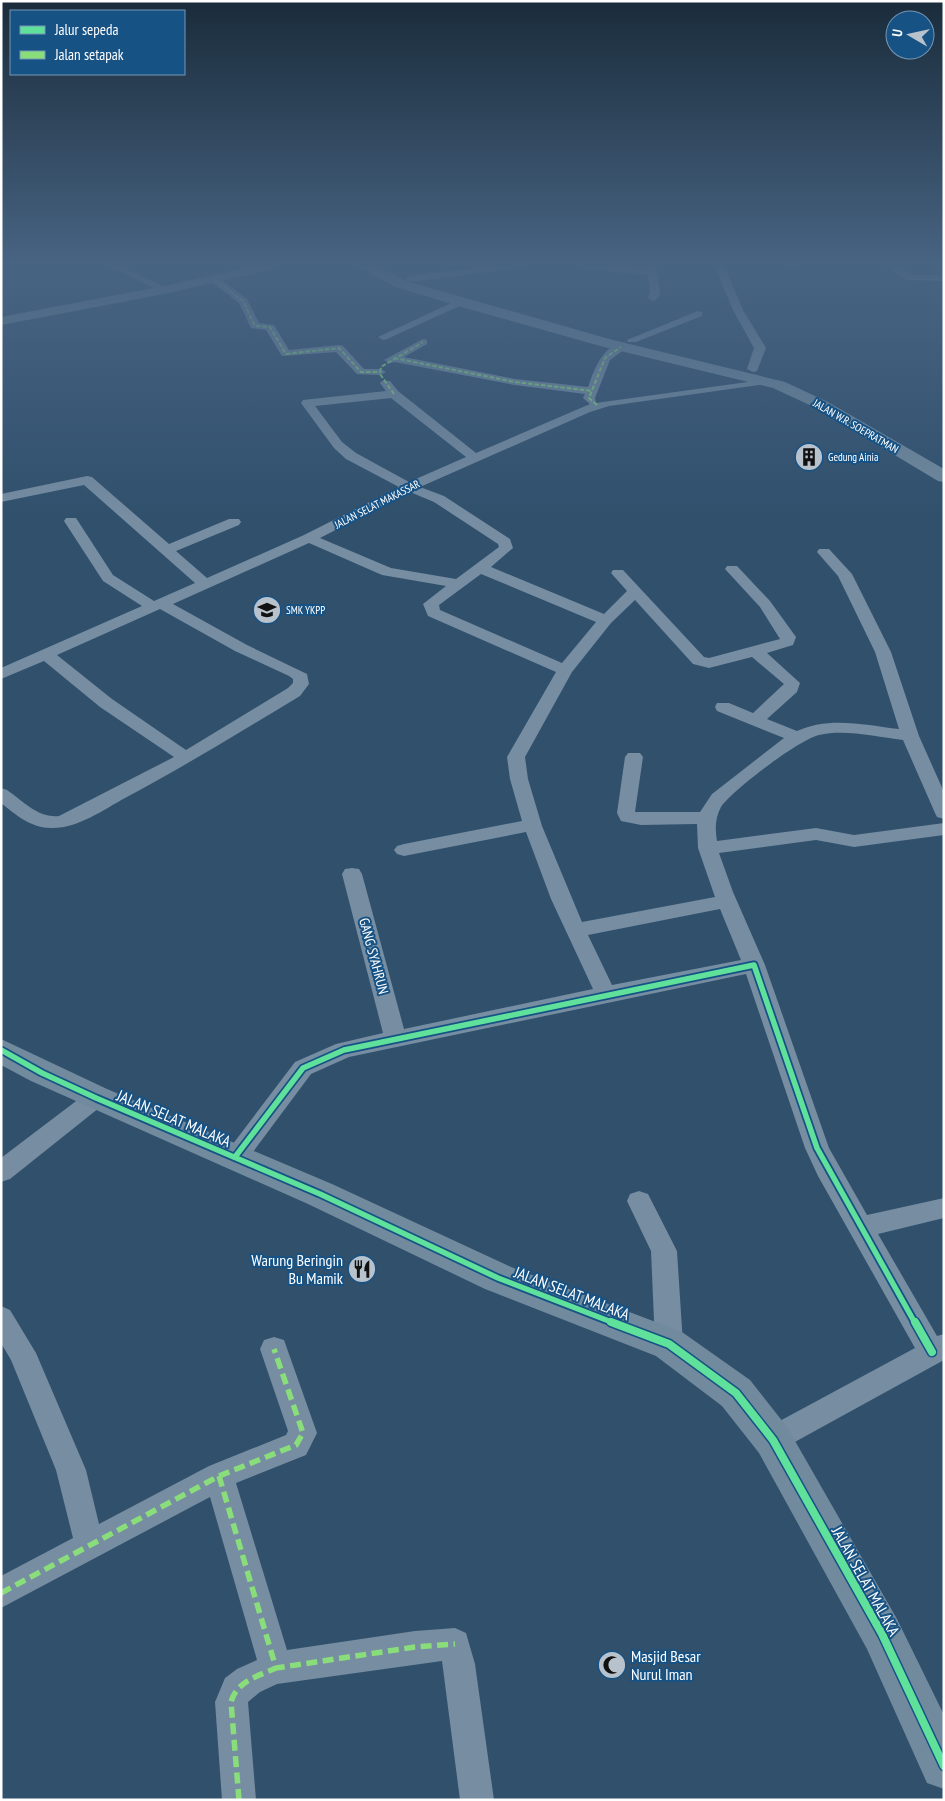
<svg xmlns="http://www.w3.org/2000/svg" width="945" height="1801" font-family="'PT Sans Narrow',sans-serif">
<rect width="100%" height="100%" fill="#30506c"/>
<g fill="none" stroke-linecap="round" stroke-linejoin="round">
<!-- street -->
<g fill="#768da2" fill-rule="evenodd">
<polygon points="108,265 120,265 162,286 153,288"/>
<polygon points="499,265 525,265 520,268 410,282 405,279 410,276"/>
<polygon points="578,265 647,269 646,265 656,265 660,292 658,298 653,301 648,298 650,292 648,275 582,269 579,268"/>
<polygon points="714,265 724,265 743,310 766,348 757,371 753,372 747,369 754,348 733,310"/>
<polygon points="787,265 797,265 797,266 792,269"/>
<polygon points="885,265 896,265 912,275 944,275 944,281 906,280"/>
<polygon points="210,277 218,277 247,299 259,323 274,325 289,350 339,345 343,346 364,369 380,369 386,372 380,375 357,374 336,352 282,356 266,330 251,328 239,303 210,281"/>
<polygon points="460,299 465,302 464,304 387,339 383,340 378,337"/>
<polygon points="698,311 702,312 702,316 636,342 628,342 627,340"/>
<path d="M423 339 427 340V344L404 357 515 379 588 387C593 373 604 340 625 345V349L610 360 595 398 596 403 770 379V383L766 384 609 406 590 412 420 487 444 496 510 539 513 548 491 567 604 614 627 591 611 573 613 570H623L704 657 709 658 780 639 760 607 725 569 727 566H737L770 601 796 637 793 645 767 653 800 683 797 692 767 719 797 731C829 716 866 725 899 729L875 652 838 576 817 552 819 549H829L852 574 891 652 919 736 944 792V819L937 817 935 813 903 740C876 737 846 729 819 735 800 739 731 791 721 807 715 818 715 829 717 841L816 828 854 835 944 823V835L854 847 816 840 719 853 733 892 765 965 829 1148 867 1215 944 1198V1218L878 1234 937 1336 944 1334V1360L773 1454 763 1450 759 1440 763 1430 915 1348 818 1176 805 1148 746 974 349 1057 311 1074 244 1164 235 1167 226 1164 223 1157 295 1062 336 1044 383 1033 342 874 345 869 352 868 359 869 362 874 404 1029 593 989 551 899 526 832 404 856 397 854 394 850 397 846 404 844 522 821 510 779 507 757 556 672 428 616 423 604 446 586 382 575 309 543 173 604 247 645 307 674 309 684 300 696C242 731 185 766 125 798 103 810 77 829 51 828 31 828 16 815 1 803V788L7 790C24 802 38 818 59 816L174 757 100 707 44 661 1 679V668L142 606 103 581 64 521 66 518H76L113 575 154 601 195 583 84 485 1 502V494L87 476 92 477 169 544 229 519H239L241 522 239 525 176 551 207 578 304 535 399 487 346 459 334 448 301 403 303 400 386 391 380 383 382 381H390L398 391 476 453 590 404 583 398 585 394 515 385 395 362 390 363 384 360ZM391 398 466 457 409 482 356 453 342 442 315 406ZM410 492 434 502 498 544 499 547 456 579 391 568 320 538ZM481 574 596 622 562 663 440 610 439 605ZM635 600 693 664 709 668 752 657 784 684 753 713 729 703H717L715 707 717 711 784 738 712 794 700 812H635L643 757 640 753H628L625 757 617 813 621 821 641 825 697 824 698 848 715 897 582 922 542 826 528 779 525 757 572 672 611 623ZM160 609 235 651 289 676 293 679V683L288 688 186 750 112 699 57 655ZM720 909 741 960 612 985 588 935Z"/>
<polygon points="96,1089 104,1092 108,1098 104,1104 10,1179 1,1182 1,1158 88,1092"/>
<polygon points="639,1191 648,1194 677,1251 683,1344 679,1353 669,1356 659,1353 655,1344 651,1251 627,1201 630,1194"/>
<polygon points="1,1306 10,1310 36,1353 86,1470 99,1524 209,1466 286,1435 288,1431 260,1349 264,1340 274,1337 284,1340 317,1433 306,1455 236,1483 287,1650 415,1631 455,1628 466,1633 475,1664 494,1800 460,1800 442,1661 277,1684 260,1692 248,1702 256,1800 222,1800 215,1702 225,1678 237,1669 257,1660 210,1497 1,1608 1,1576 73,1538 56,1470 11,1360 1,1343"/>
</g>
<!-- secondary -->
<g fill="#718a9e" fill-rule="evenodd">
<polygon points="256,265 280,265 278,268 164,294 1,325 1,317 164,286"/>
<polygon points="355,265 372,265 406,281 613,340 785,382 828,402 944,469 944,482 938,481 816,408 773,388 604,347 455,305 396,287"/>
<polygon points="1,1039 107,1089 332,1184 511,1267 682,1332 750,1380 787,1427 897,1619 944,1715 944,1789 927,1783 867,1649 759,1453 722,1406 656,1356 485,1289 308,1204 31,1081 1,1065"/>
</g>
<!-- quiet-far1 -->
<g stroke="#8add7b" stroke-width="2" stroke-dasharray="4.5 2" stroke-linecap="butt">
<polyline points="214,279 243,301 255,326 270,327 286,354 339,348 361,372 380,372"/>
<polyline points="394,358 515,382 592,391"/>
<polyline points="394,394 380,374 381,367 423,342"/>
<polyline points="597,405 589,398 605,358 621,347"/>
</g>
<!-- quiet -->
<g stroke="#8add7b" stroke-width="5.5" stroke-dasharray="11 5.5" stroke-linecap="butt">
<polyline points="219,1476 276,1668 415,1647 455,1644"/>
<polyline points="1,1593 219,1476 296,1445 303,1433 274,1349"/>
<path d="M239 1800 231 1702C237 1681 258 1676 276 1668"/>
</g>
<defs>
<g id="cycleway-far1">
<polyline points="1,1050 42,1073 96,1098 320,1194 498,1278 614,1323"/>
<polyline points="235,1157 303,1068 344,1050 754,965 817,1148 915,1323"/>
</g>
<g id="cycleway">
<polyline points="611,1322 669,1344 736,1393 773,1440 882,1634 944,1766"/>
<polyline points="915,1322 932,1352"/>
</g>
</defs>
<!-- cycleway-far1 casing -->
<use href="#cycleway-far1" stroke="#175285" stroke-width="9"/>
<!-- cycleway casing -->
<use href="#cycleway" stroke="#175285" stroke-width="11"/>
<!-- cycleway-far1 -->
<use href="#cycleway-far1" stroke="#60e19b" stroke-width="5.5"/>
<!-- cycleway -->
<use href="#cycleway" stroke="#60e19b" stroke-width="8"/>
</g>
<!-- sky -->
<linearGradient id="sky" x2="0" y2="1"><stop stop-color="#1a2c3b"/><stop offset="0.51" stop-color="#486483"/><stop offset="1" stop-color="#486483" stop-opacity="0"/></linearGradient>
<rect width="945" height="517" fill="url(#sky)"/>
<!-- icons -->
<defs>
<symbol id="building-disc" viewBox="-11 -11 22 22"><circle r="9.5" fill="#b7c2cc" stroke="#175285"/><path d="M-4-6H4V6H1V3H-1V6H-4ZM-2.5-4.3h1.7v1.8h-1.7ZM.8-4.3h1.7v1.8H.8ZM-2.5-1h1.7V.8h-1.7ZM.8-1h1.7V.8H.8Z" fill="#111"/></symbol>
<symbol id="school-disc" viewBox="-11 -11 22 22"><circle r="9.5" fill="#b7c2cc" stroke="#175285"/><path d="M0-5L7-2L0 1L-7-2ZM-4 1L0 2.5L4 1V4Q0 6-4 4Z" fill="#111"/></symbol>
<symbol id="restaurant-disc" viewBox="-11 -11 22 22"><circle r="9.5" fill="#b7c2cc" stroke="#175285"/><path d="M-5-6h1v4h1v-4h1v4h1v-4h1v5L-1.5 .5V6h-2V.5L-5-1ZM5-6V6H3V1.5H1.5Q1.5-4 5-6Z" fill="#111"/></symbol>
<symbol id="mosque-disc" viewBox="-11 -11 22 22"><circle r="9.5" fill="#b7c2cc" stroke="#175285"/><path d="M3.5-4.9A6 6 0 1 0 3.5 4.9A5 5 0 1 1 3.5-4.9Z" fill="#111"/></symbol>
</defs>
<g fill-rule="evenodd">
<use href="#building-disc" x="793" y="441" width="32" height="32"/>
<use href="#school-disc" x="251" y="594" width="32" height="32"/>
<use href="#restaurant-disc" x="346" y="1253" width="32" height="32"/>
<use href="#mosque-disc" x="596" y="1649" width="32" height="32"/>
</g>
<g text-anchor="middle" stroke-width="4" stroke-linejoin="round" paint-order="stroke">
<!-- far-street labels -->
<g font-size="11" fill="#fff" stroke="#175285">
<text transform="translate(856 426) rotate(30)" y="4">JALAN W.R. SOEPRATMAN</text>
<text transform="translate(377 504) rotate(-27)" y="4">JALAN SELAT MAKASSAR</text>
</g>
<!-- far-poi labels -->
<g font-size="11" fill="#fff" stroke="#175285" text-anchor="start">
<text x="828" y="461">Gedung Ainia</text>
<text x="286" y="614">SMK YKPP</text>
</g>
<!-- street labels -->
<g font-size="14" fill="#fff" stroke="#175285">
<text transform="translate(374 956) rotate(75)" y="5">GANG SYAHRUN</text>
</g>
<!-- near-street labels -->
<g font-size="16" fill="#fff" stroke="#175285">
<text transform="translate(174 1118) rotate(23)" y="6">JALAN SELAT MALAKA</text>
<text transform="translate(572 1293) rotate(21)" y="6">JALAN SELAT MALAKA</text>
<text transform="translate(866 1581) rotate(61)" y="6">JALAN SELAT MALAKA</text>
</g>
<!-- near-poi labels -->
<g font-size="16" fill="#fff" stroke="#175285" text-anchor="end">
<text x="343" y="1266">Warung Beringin<tspan x="343" dy="18">Bu Mamik</tspan></text>
<text x="631" y="1662" text-anchor="start">Masjid Besar<tspan x="631" dy="18">Nurul Iman</tspan></text>
</g>
</g>
<!-- border -->
<rect width="945" height="1801" fill="none" stroke="#ffffff" stroke-width="5"/>
<!-- legend -->
<rect x="10" y="10" width="175" height="65" fill="#175285" stroke="#7497b6"/>
<rect x="20" y="26" width="25" height="8" fill="#60e19b" stroke="#7497b6"/>
<text x="55" y="35" font-size="15" fill="#ffffff">Jalur sepeda</text>
<rect x="20" y="51" width="25" height="8" fill="#8add7b" stroke="#7497b6"/>
<text x="55" y="60" font-size="15" fill="#ffffff">Jalan setapak</text>
<!-- north arrow -->
<g transform="translate(910 35) rotate(279)"><circle r="24" fill="#175285" stroke="#7497b6"/>
<path d="M0-4L9 19L0 12L-9 19Z" fill="#b7c2cc"/>
<text y="-8" font-size="14" font-weight="bold" text-anchor="middle" fill="#ffffff">U</text>
</g>
</svg>
